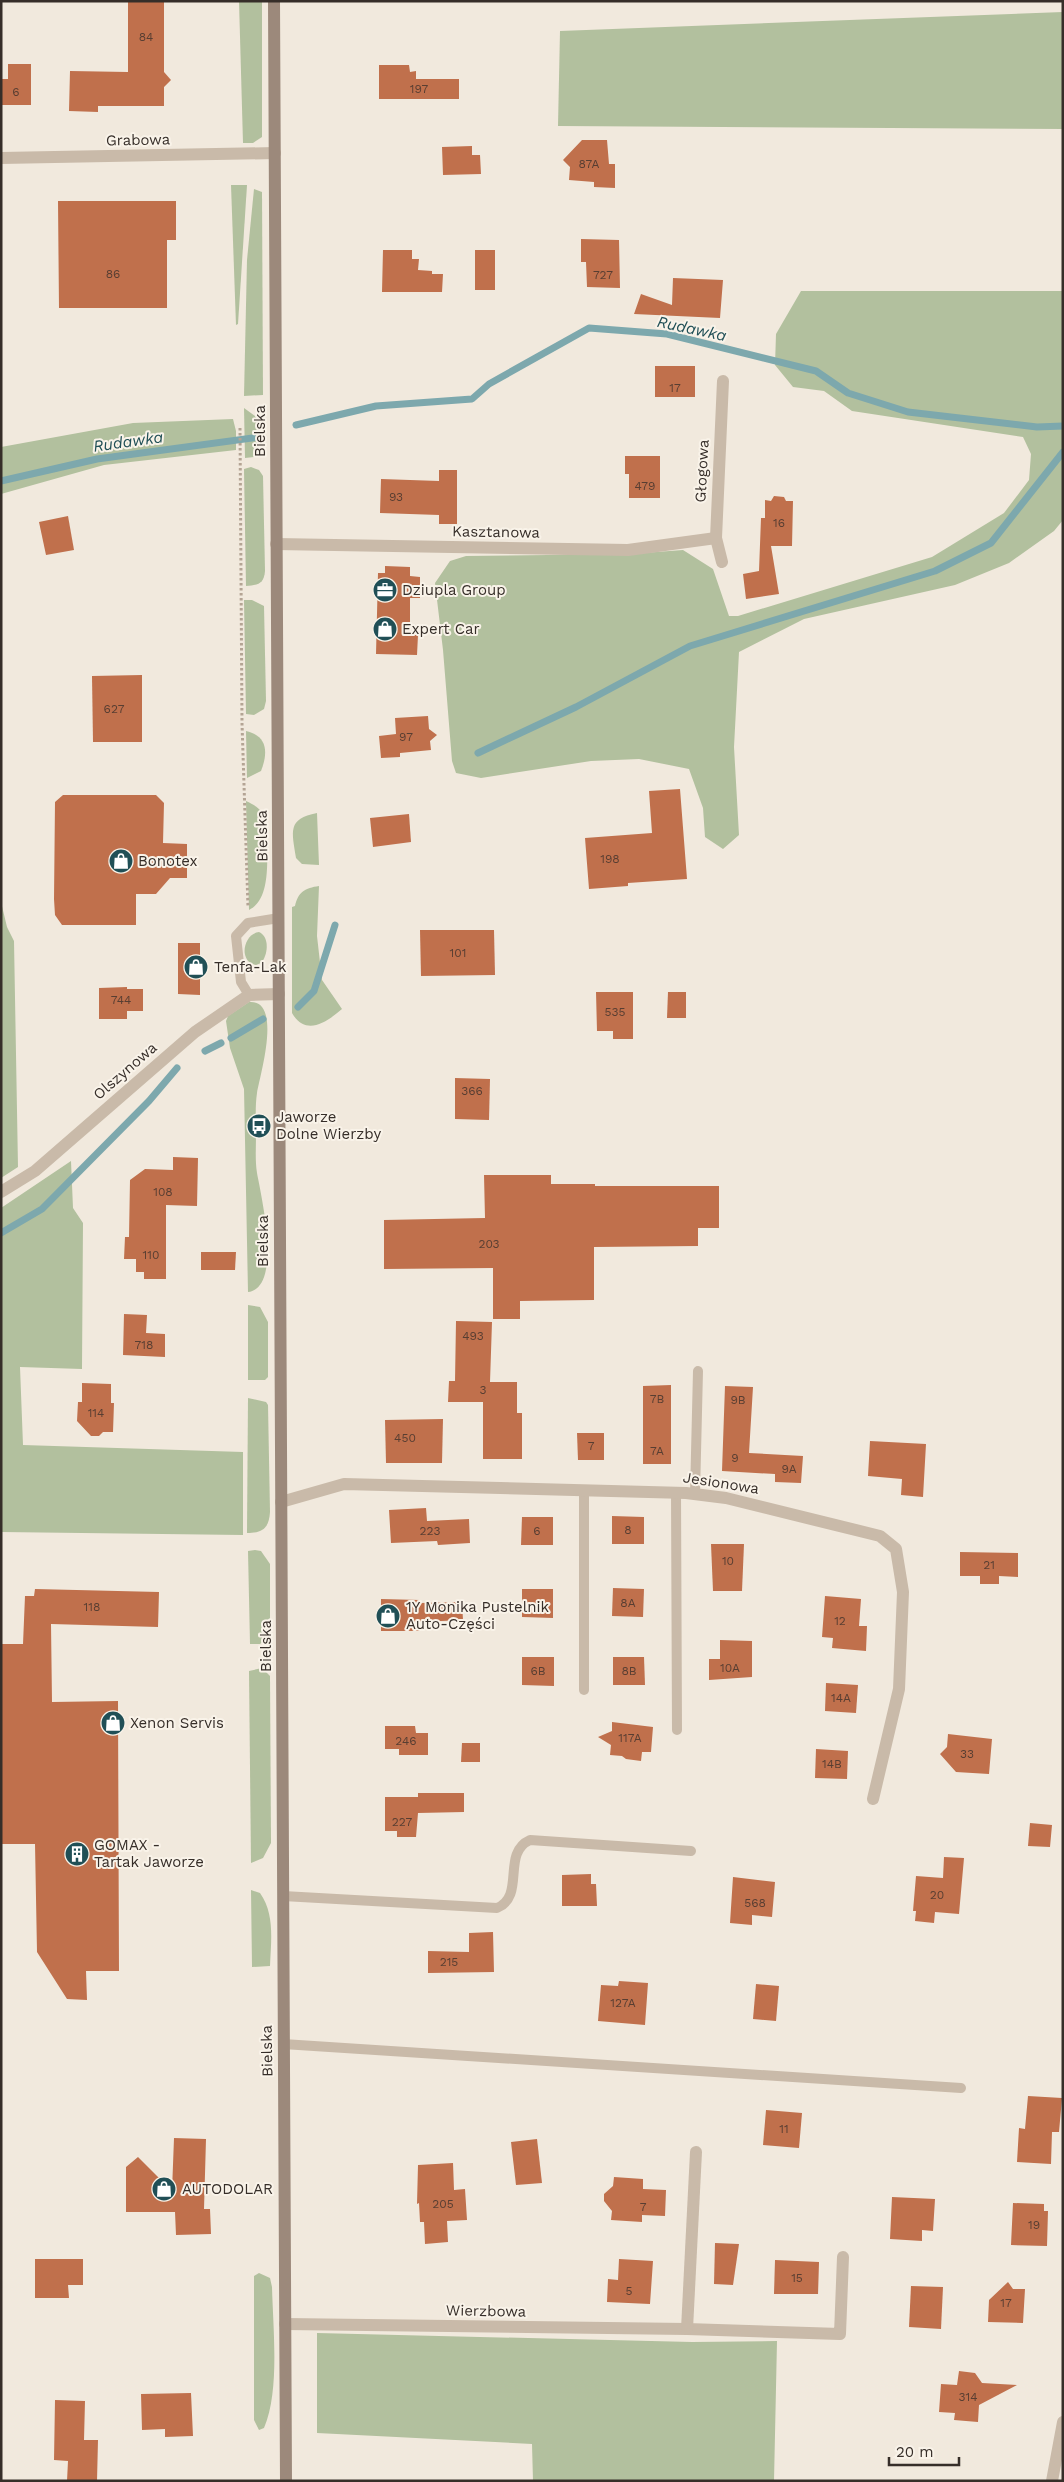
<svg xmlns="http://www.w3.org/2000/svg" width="1064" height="2482" font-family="'Work Sans',sans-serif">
<rect width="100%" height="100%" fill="#f1e9dd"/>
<!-- green -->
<g fill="#b2c09e">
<polygon points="239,1 262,1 262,137 253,143 243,143"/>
<polygon points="1063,12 1063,129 558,126 560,31"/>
<polygon points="231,185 247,185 238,324 236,325"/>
<polygon points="254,189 262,192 263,395 244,396 247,260"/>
<polygon points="801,291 1063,291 1063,520 1054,531 1009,563 955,585 804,619 739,652 734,747 739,835 723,849 705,837 703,808 689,769 639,759 591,761 481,778 456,773 452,761 443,650 435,583 450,561 466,556 629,554 683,550 713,569 729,616 738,616 932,557 1004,513 1029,480 1031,454 1023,437 852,411 824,391 793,387 775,365 776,334"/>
<polygon points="244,408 263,422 261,451 254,457 245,458"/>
<polygon points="233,419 236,431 236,450 104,465 1,494 1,447 133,423"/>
<path d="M251 467 259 470 263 476 265 571C264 584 258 585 246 586L244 469Z"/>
<polygon points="244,600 252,600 264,606 266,701 264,709 254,715 246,714"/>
<path d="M246 731C268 736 268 753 261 771L247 778Z"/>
<path d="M246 801C257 806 264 811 266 823 266 847 274 898 249 910Z"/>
<path d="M317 813 319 865 302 864 296 858C292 831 287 819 317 813Z"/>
<path d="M319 886 317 936 322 980 342 1009C327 1022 306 1037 292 1013V907L295 906C298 892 305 888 319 886Z"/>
<polygon points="1,902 7,927 14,941 18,1167 1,1178"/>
<path d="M259 932C270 937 268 955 261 963L256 965C238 962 243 934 259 932Z"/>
<path d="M249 1002C283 999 260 1075 257 1093 255 1106 256 1121 256 1135 256 1147 255 1160 257 1173 261 1195 283 1288 248 1292L244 1089 230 1048 226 1021 228 1016Z"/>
<polygon points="71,1161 73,1208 83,1223 82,1369 20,1367 23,1445 243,1452 243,1535 1,1532 1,1208"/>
<polygon points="248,1305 260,1307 268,1322 268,1377 265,1380 248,1380"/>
<path d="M248 1398 266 1402 268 1405 270 1512C269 1528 263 1533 247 1533Z"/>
<polygon points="255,1550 261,1551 270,1564 270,1632 267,1638 260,1644 250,1644 248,1551"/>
<polygon points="262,1668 270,1676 271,1843 263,1858 251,1863 249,1671"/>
<path d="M251 1890 260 1893C275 1914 271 1941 270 1966L252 1967Z"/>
<path d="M259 2273 270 2278 272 2287C273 2328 280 2391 264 2428L259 2430 254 2420V2276Z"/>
<polygon points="317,2333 692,2342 777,2341 774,2481 533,2481 532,2444 317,2433"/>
</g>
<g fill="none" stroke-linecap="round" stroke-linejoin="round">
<!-- stream -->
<g stroke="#7da8ad" stroke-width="7">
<polyline points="296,425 376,406 472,399 489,384 589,328 667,334 816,371 848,393 908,412 1037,427 1063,426"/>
<polyline points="1,481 97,459 260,437"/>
<polyline points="478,753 576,707 690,646 935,571 991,543 1063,452"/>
<polyline points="298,1007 314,991 335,925"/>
<polyline points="231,1038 263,1019"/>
<polyline points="205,1051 221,1043"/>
<polyline points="1,1233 42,1209 149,1101 177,1068"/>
</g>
</g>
<!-- building -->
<g fill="#c0704c">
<polygon points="128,1 164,1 164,72 171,80 164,87 164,106 98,106 98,112 69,111 70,71 128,72"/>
<polygon points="8,64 31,64 31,105 1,105 1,79 8,79"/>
<polygon points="379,65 409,65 410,72 416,71 416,79 459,79 459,99 379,99"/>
<polygon points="582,140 607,140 609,164 615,164 615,188 594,187 594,182 569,180 570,167 563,160"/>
<polygon points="472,146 472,155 480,155 481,174 443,175 442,147"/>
<polygon points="58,201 176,201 176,240 167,240 167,308 59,308"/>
<polygon points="581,239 619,240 620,288 587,287 586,262 581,262"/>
<polygon points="383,250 412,250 412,259 419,259 418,270 432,271 432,274 443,274 442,292 382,292"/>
<rect x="475" y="250" width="20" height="40"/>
<polygon points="673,278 723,280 720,318 634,314 641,294 672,305"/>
<rect x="655" y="366" width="40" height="31"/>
<polygon points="625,456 660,456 660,498 629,498 629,474 625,474"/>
<polygon points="439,470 457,470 457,524 439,524 439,515 380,513 381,479 439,481"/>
<polygon points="774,496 784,497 786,501 793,501 792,546 771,546 779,594 746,599 743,574 759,571 761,518 765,518 765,500 771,501"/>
<polygon points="68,516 74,550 46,555 39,522"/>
<polygon points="385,566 410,567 410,576 420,577 420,598 410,598 410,635 418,635 417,655 376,654 378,573 385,573"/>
<polygon points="142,675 142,742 93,742 92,676"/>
<polygon points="428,716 429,729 437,735 430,741 431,750 400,753 400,757 381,758 379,736 396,734 395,718"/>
<polygon points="680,789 687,879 628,883 628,886 589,889 585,838 652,833 649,791"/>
<polygon points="63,795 156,795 164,803 163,843 187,844 187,878 170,878 156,894 136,894 136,925 62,925 55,915 54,899 55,802"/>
<polygon points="409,814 411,842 373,847 370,818"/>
<polygon points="420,930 494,930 495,975 421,976"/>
<polygon points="178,943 200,943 200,995 178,994"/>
<polygon points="127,987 127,989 143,989 143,1011 127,1011 127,1019 99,1019 99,988"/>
<polygon points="596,992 633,992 633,1039 613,1039 613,1031 597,1031"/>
<polygon points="668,992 686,992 686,1018 667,1018"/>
<polygon points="455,1078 490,1079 489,1120 455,1119"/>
<polygon points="173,1157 198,1158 197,1206 166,1205 166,1279 144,1279 144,1272 136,1272 136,1259 124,1259 125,1237 129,1237 130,1180 145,1169 173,1170"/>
<polygon points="484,1175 551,1175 551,1184 595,1184 595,1186 719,1186 719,1228 698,1228 698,1246 594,1247 594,1300 520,1301 520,1319 493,1319 493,1268 384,1269 384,1220 485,1218"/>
<polygon points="201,1252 236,1252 235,1270 201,1270"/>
<polygon points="124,1314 147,1315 146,1333 165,1334 165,1357 123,1355"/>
<polygon points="456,1321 492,1322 490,1382 517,1382 517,1413 522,1413 522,1459 483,1459 483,1402 448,1402 449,1381 455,1381"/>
<polygon points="82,1383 111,1384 111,1403 114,1403 113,1432 103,1432 99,1436 91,1436 77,1421 78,1402 82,1402"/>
<polygon points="671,1385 671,1464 643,1464 643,1386"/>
<polygon points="725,1386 753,1387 749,1453 803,1456 801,1483 775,1482 775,1474 722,1471"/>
<polygon points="443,1419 442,1463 386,1463 385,1420"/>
<polygon points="577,1433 604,1433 604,1460 578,1460"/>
<polygon points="870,1441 926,1444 923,1497 901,1495 902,1479 868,1476"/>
<polygon points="426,1508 427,1521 469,1519 470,1543 438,1545 437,1541 391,1543 389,1510"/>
<polygon points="612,1516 644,1517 644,1544 612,1544"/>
<polygon points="522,1517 553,1517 553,1545 521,1545"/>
<polygon points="711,1544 744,1544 742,1591 713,1591"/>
<polygon points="960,1552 1018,1553 1018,1577 999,1576 999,1584 980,1584 980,1576 960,1576"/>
<polygon points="613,1588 644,1589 643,1617 612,1616"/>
<polygon points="35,1589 159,1592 158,1627 51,1624 52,1702 118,1701 119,1971 86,1971 87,2000 67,1999 37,1952 35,1844 1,1844 1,1644 23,1644 25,1596 34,1596"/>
<polygon points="522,1589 553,1589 553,1618 522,1617"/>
<polygon points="825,1596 861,1599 859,1626 867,1626 866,1651 832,1648 833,1638 822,1637"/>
<polygon points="381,1599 420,1600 420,1603 462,1602 463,1620 420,1622 420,1631 381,1631"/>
<polygon points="720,1640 752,1641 752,1677 709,1680 709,1659 720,1659"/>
<polygon points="522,1657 554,1657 554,1686 522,1685"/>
<polygon points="613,1657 644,1657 645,1685 613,1685"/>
<polygon points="826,1683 858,1685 856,1713 825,1711"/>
<polygon points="612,1722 653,1727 651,1752 642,1752 641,1761 626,1759 622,1756 610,1755 611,1745 598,1737 612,1731"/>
<polygon points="385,1726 415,1726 416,1733 428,1733 428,1755 399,1755 399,1749 385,1749"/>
<polygon points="948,1734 992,1739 989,1774 956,1772 940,1754 947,1747"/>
<polygon points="462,1743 480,1743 480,1762 461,1762"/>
<polygon points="816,1749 848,1751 847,1779 815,1778"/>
<polygon points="418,1793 464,1793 464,1812 418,1813 416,1837 397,1837 397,1831 385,1831 385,1797 418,1797"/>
<polygon points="1030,1823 1052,1825 1050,1847 1028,1846"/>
<polygon points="944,1857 964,1858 959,1914 935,1912 934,1923 915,1921 916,1911 913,1911 916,1876 943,1878"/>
<polygon points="591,1874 591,1884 596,1884 597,1906 562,1906 562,1875"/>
<polygon points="733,1877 775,1882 772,1917 752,1915 752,1925 730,1923"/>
<polygon points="493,1932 494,1972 428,1973 428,1951 469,1952 469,1933"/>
<polygon points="619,1981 648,1983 645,2025 598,2021 601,1985 618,1986"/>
<polygon points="756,1984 779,1986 776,2021 753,2019"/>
<polygon points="1028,2096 1062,2098 1059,2132 1052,2132 1051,2164 1017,2162 1019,2128 1025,2129"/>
<polygon points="766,2110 802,2113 799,2148 763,2145"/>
<polygon points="174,2138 206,2139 204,2209 210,2209 211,2234 176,2235 175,2212 126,2212 126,2167 138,2157 172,2191"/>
<polygon points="537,2139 542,2183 516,2185 511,2142"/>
<polygon points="453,2163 454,2190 465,2189 467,2220 447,2221 448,2242 425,2244 424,2222 420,2222 419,2203 417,2204 418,2165"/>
<polygon points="614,2177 643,2179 643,2189 666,2190 665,2216 642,2215 642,2222 611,2220 612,2211 604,2201 604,2194 613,2186"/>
<polygon points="892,2197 935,2199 933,2231 922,2230 922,2241 890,2239"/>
<polygon points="1013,2203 1044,2204 1044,2211 1048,2211 1047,2246 1011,2245"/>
<polygon points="715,2243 739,2244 733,2285 714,2284"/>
<polygon points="35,2259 83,2259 83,2285 68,2285 69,2298 35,2298"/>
<polygon points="619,2259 653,2261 650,2304 607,2302 608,2279 618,2280"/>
<polygon points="775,2260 819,2262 818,2294 774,2294"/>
<polygon points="1008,2282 1013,2289 1025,2289 1023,2323 988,2322 989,2300"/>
<polygon points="911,2286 943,2287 941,2329 909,2327"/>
<polygon points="959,2371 975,2373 982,2383 1017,2385 979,2405 978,2422 954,2420 955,2413 939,2412 941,2384 957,2385"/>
<polygon points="191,2393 193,2436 165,2437 165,2429 142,2430 141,2394"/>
<polygon points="55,2400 85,2401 84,2440 98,2440 97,2481 67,2481 68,2461 54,2460"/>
</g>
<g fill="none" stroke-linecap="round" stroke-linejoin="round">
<!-- path -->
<polyline stroke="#b4a494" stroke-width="3" stroke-dasharray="2.5 2.5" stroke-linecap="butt" points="240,428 242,723 248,907"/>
<!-- lane -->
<g stroke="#c9baa9" stroke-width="10">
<polyline points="249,995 241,982 236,936 248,923 279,918"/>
<polyline points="584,1490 584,1690"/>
<polyline points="676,1492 677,1730"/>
<polyline points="695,1494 698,1371"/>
<path d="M283 1896 497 1908C526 1896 501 1853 530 1840L691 1851"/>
<polyline points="283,2044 961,2088"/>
</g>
<!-- street -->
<g stroke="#c9baa9" stroke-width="12">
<polyline points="1,158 275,153"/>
<polyline points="276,544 628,550 716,538"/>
<polyline points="722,562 716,538 723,381"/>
<polyline points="1,1192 35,1171 195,1032 249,995 279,994"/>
<polyline points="281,1502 344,1484 686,1493 726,1498 880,1536 896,1549 903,1592 899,1689 873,1799"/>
<polyline points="285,2324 687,2329 840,2334 843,2257"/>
<polyline points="687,2329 696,2152"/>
<polyline points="1052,2481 1063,2422"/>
</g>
<!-- secondary -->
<polyline stroke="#9c897b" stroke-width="12" points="274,1 286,2481"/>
</g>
<!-- icons -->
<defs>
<symbol id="office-disc" viewBox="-11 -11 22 22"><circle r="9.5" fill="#204f56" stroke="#f9f3e9"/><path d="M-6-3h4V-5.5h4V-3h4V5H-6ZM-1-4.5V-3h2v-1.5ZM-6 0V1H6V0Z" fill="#fff"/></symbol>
<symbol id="shop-disc" viewBox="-11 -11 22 22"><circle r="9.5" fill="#204f56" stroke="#f9f3e9"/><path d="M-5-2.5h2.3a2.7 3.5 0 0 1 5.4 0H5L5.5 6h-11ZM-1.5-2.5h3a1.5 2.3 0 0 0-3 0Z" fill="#fff"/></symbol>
<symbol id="bus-disc" viewBox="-11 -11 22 22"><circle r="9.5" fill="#204f56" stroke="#f9f3e9"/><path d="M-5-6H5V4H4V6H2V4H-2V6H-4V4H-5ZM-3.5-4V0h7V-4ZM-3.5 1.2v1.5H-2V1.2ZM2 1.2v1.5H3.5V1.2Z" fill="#fff"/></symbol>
<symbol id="building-disc" viewBox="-11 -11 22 22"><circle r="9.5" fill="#204f56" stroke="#f9f3e9"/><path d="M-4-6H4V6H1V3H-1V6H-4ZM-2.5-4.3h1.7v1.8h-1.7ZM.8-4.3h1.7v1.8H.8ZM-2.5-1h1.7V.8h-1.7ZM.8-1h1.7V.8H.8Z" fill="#fff"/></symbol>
</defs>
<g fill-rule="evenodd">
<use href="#office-disc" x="371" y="576" width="28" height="28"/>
<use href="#shop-disc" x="371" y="615" width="28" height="28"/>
<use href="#shop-disc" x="107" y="847" width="28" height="28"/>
<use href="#shop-disc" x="182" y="953" width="28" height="28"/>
<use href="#bus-disc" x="245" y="1112" width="28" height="28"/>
<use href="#shop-disc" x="374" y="1602" width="28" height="28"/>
<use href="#shop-disc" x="99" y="1709" width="28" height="28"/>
<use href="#building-disc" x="63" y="1840" width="28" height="28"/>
<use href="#shop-disc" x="150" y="2175" width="28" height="28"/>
</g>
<g text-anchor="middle" stroke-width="4" stroke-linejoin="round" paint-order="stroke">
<!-- number labels -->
<g font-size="12" fill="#583e32">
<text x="146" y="41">84</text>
<text x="419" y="93">197</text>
<text x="16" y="96">6</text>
<text x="589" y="168">87A</text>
<text x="113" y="278">86</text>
<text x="603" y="279">727</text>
<text x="675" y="392">17</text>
<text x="645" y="490">479</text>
<text x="396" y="501">93</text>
<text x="779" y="527">16</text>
<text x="114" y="713">627</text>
<text x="406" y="741">97</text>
<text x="610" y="863">198</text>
<text x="458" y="957">101</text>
<text x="121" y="1004">744</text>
<text x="615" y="1016">535</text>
<text x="472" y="1095">366</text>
<text x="163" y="1196">108</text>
<text x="489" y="1248">203</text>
<text x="151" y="1259">110</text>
<text x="473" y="1340">493</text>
<text x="144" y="1349">718</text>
<text x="483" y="1394">3</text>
<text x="657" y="1403">7B</text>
<text x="738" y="1404">9B</text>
<text x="96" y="1417">114</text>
<text x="405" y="1442">450</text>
<text x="591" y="1450">7</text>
<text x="657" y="1455">7A</text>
<text x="735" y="1462">9</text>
<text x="789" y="1473">9A</text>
<text x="628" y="1534">8</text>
<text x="430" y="1535">223</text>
<text x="537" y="1535">6</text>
<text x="728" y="1565">10</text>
<text x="989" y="1569">21</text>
<text x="628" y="1607">8A</text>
<text x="92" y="1611">118</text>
<text x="840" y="1625">12</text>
<text x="730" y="1672">10A</text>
<text x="538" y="1675">6B</text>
<text x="629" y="1675">8B</text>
<text x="841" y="1702">14A</text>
<text x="630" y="1742">117A</text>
<text x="406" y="1745">246</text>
<text x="967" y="1758">33</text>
<text x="832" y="1768">14B</text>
<text x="402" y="1826">227</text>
<text x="937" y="1899">20</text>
<text x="755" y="1907">568</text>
<text x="449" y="1966">215</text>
<text x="623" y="2007">127A</text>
<text x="784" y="2133">11</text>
<text x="443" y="2208">205</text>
<text x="643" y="2211">7</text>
<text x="1034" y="2229">19</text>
<text x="797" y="2282">15</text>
<text x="629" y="2295">5</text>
<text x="1006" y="2307">17</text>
<text x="968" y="2401">314</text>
</g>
<!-- street labels -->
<g font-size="15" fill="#362e29" stroke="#f9f3e9">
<text transform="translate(138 140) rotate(-1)" y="5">Grabowa</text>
<text transform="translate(260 431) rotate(-90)" y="5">Bielska</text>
<text transform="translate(702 471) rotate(-87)" y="5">Głogowa</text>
<text transform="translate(496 532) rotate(1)" y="5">Kasztanowa</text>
<text transform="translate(262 836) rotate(-91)" y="5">Bielska</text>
<text transform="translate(125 1071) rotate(-41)" y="5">Olszynowa</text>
<text transform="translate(263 1241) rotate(-90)" y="5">Bielska</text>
<text transform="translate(721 1483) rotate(9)" y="5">Jesionowa</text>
<text transform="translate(266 1646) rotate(-90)" y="5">Bielska</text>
<text transform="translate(267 2051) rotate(-91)" y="5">Bielska</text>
<text transform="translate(486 2311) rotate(1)" y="5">Wierzbowa</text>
</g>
<!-- poi labels -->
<g font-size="15" fill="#362e29" stroke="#f9f3e9" text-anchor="start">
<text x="402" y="595">Dziupla Group</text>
<text x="402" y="634">Expert Car</text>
<text x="138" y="866">Bonotex</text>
<text x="214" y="972">Tenfa-Lak</text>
<text x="276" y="1122">Jaworze<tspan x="276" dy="17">Dolne Wierzby</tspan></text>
<text x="406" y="1612">1Y Monika Pustelnik<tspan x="406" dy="17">Auto-Części</tspan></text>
<text x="130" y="1728">Xenon Servis</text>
<text x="94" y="1850">GOMAX -<tspan x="94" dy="17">Tartak Jaworze</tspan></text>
<text x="182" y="2194">AUTODOLAR</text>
</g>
<!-- water labels -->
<g font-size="16" font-style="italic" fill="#204f56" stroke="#f9f3e9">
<text transform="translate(692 328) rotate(12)" y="6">Rudawka</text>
<text transform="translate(128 441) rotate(-8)" y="6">Rudawka</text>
</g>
</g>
<!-- border -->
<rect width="1064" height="2482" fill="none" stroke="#362e29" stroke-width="5"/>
<!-- scale -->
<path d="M889 2457v8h70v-8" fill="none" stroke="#362e29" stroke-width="2.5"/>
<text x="896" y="2457" font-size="15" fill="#362e29" stroke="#f9f3e9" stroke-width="4" paint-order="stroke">20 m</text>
</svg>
